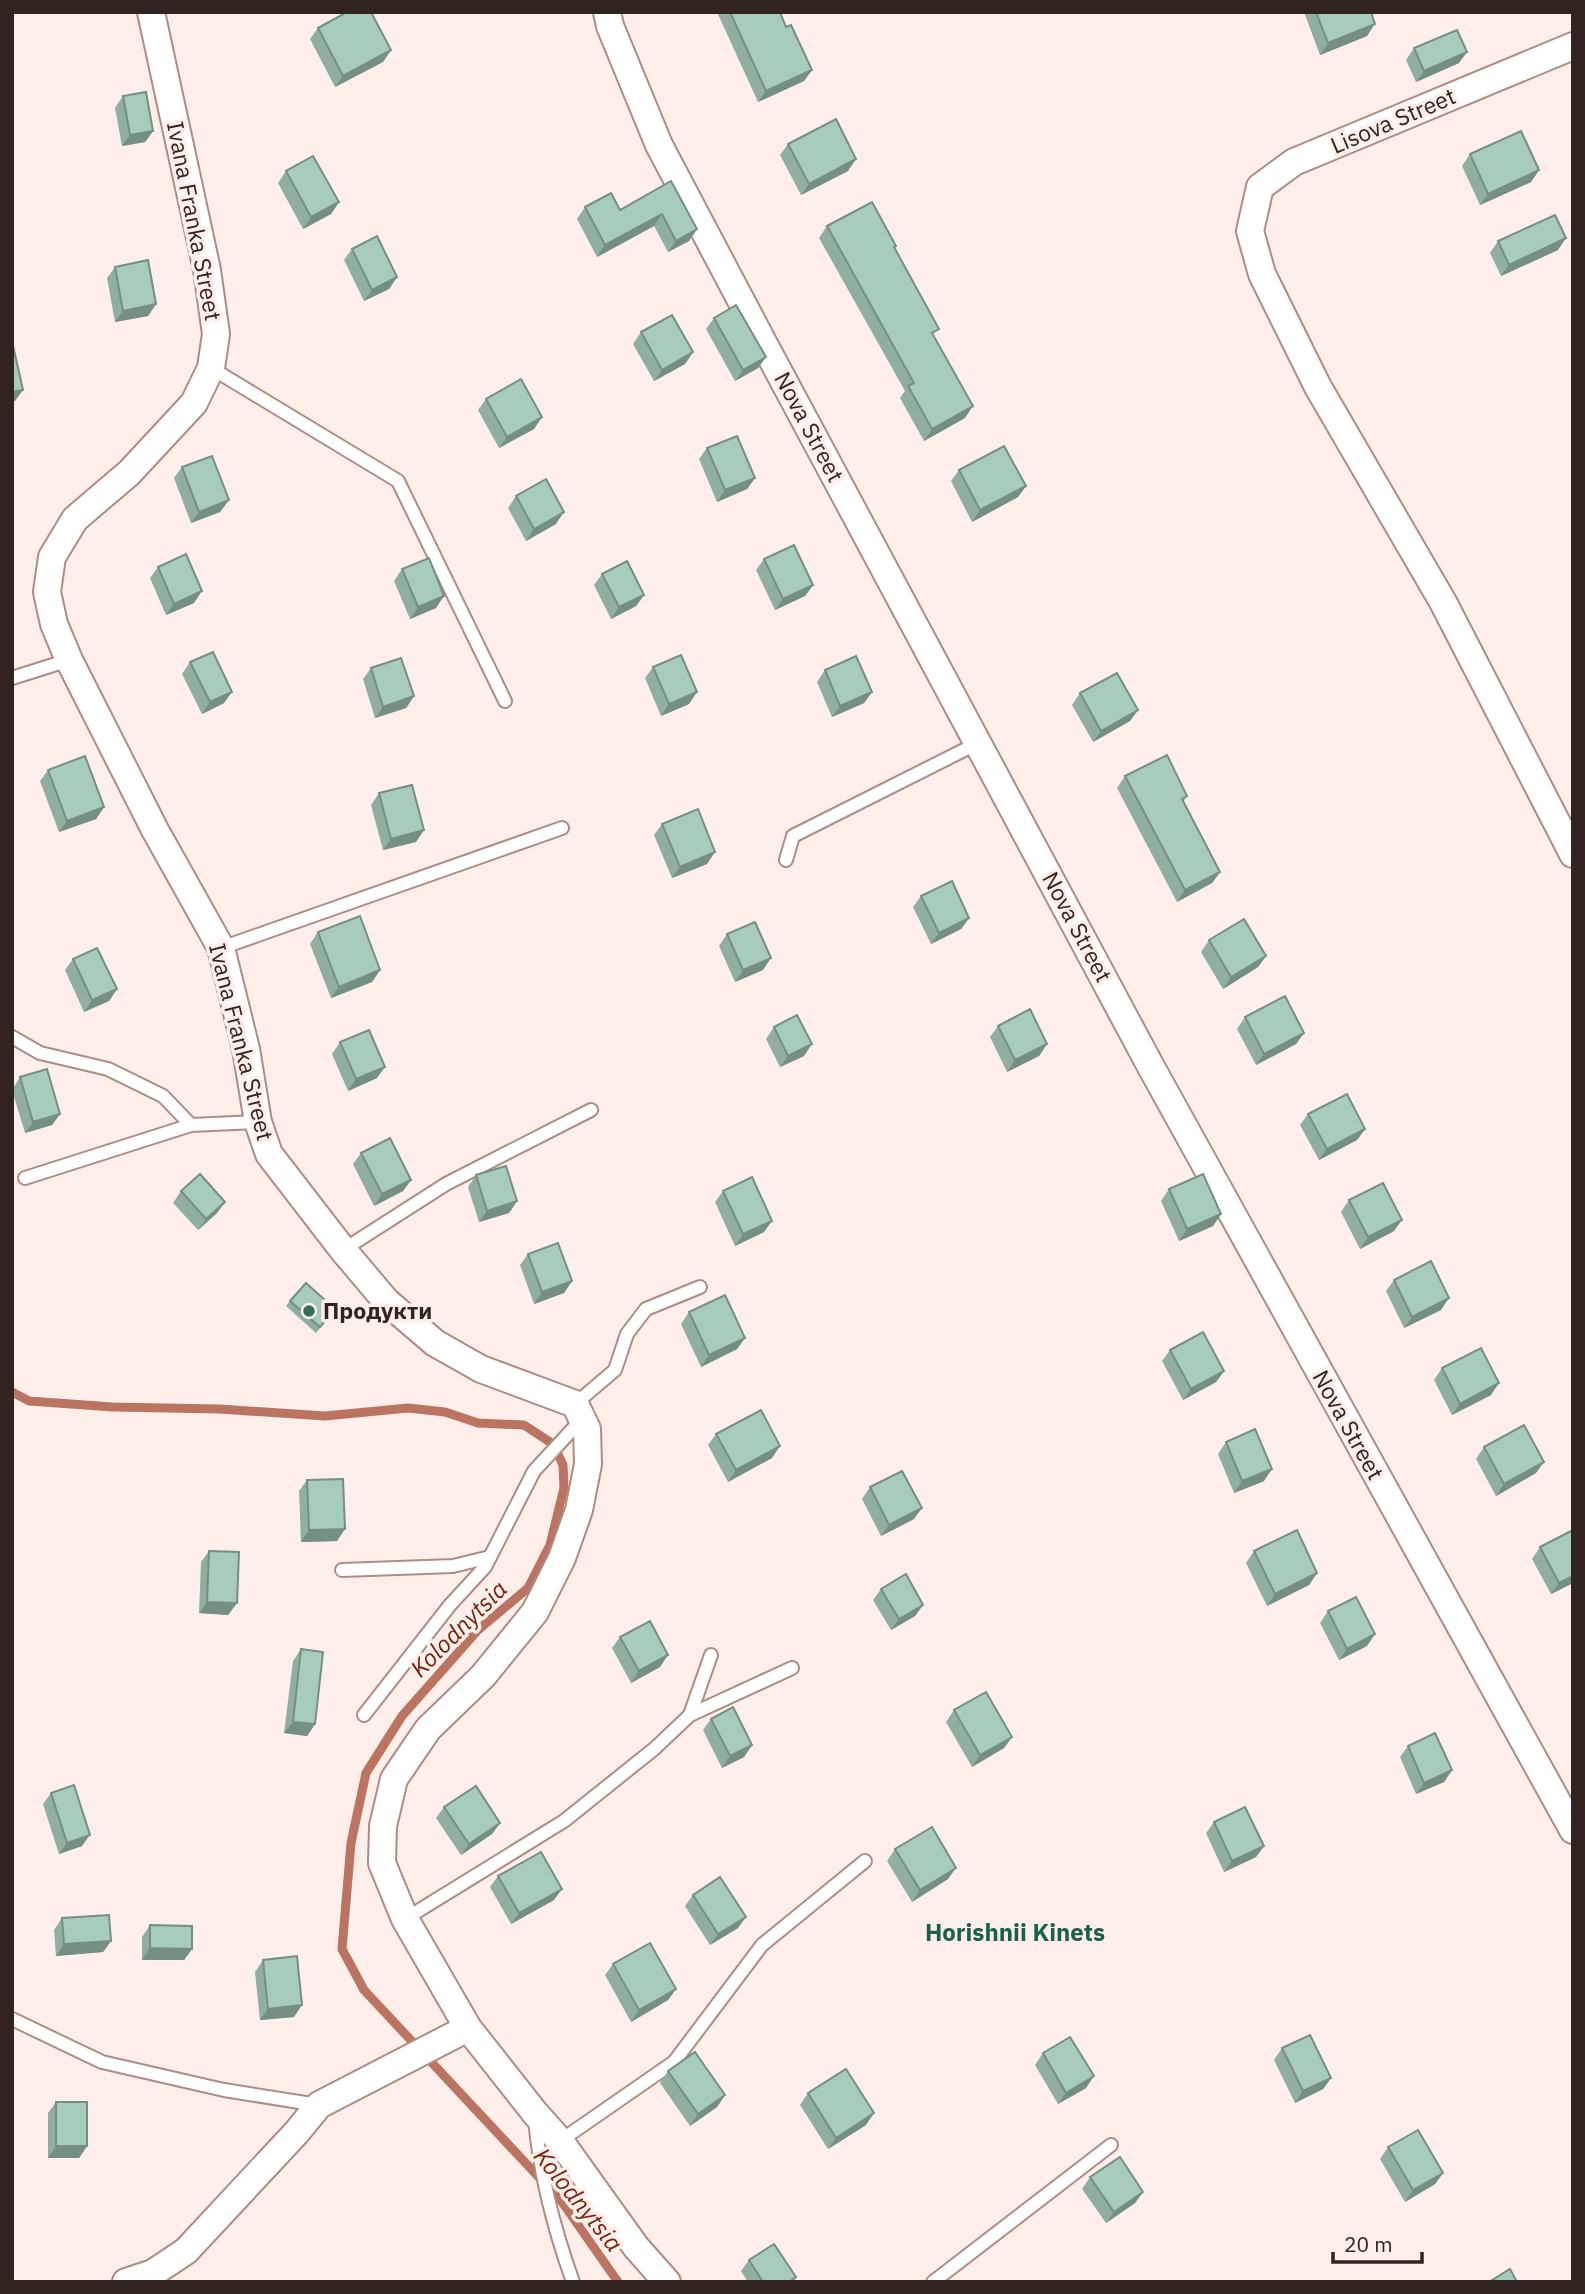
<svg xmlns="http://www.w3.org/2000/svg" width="1585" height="2294" font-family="'IBM Plex Sans',sans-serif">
<rect width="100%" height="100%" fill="#ffefeb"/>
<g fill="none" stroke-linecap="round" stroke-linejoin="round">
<!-- stream -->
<polyline stroke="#bb7461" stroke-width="9" points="12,1392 29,1401 113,1407 219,1409 325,1416 408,1408 445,1412 478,1423 524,1425 553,1444 563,1465 564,1488 550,1545 528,1588 478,1630 402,1716 366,1773 351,1843 342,1949 364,1990 562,2202 618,2282"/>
<defs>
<g id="service">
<polyline points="211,368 398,481 505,701"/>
<polyline points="12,678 69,660"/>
<polyline points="786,860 793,836 978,743"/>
<polyline points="221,948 562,828"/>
<polyline points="12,1037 40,1053 108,1069 163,1096 191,1125 258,1122"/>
<polyline points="25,1178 191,1125"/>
<polyline points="343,1250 446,1184 591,1110"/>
<polyline points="575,1404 615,1370 627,1334 646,1309 700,1287"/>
<polyline points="342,1570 453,1566 490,1557"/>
<polyline points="364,1715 450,1605 485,1567 534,1471 582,1419"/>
<polyline points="690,1715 711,1655"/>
<polyline points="405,1919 564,1821 654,1749 690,1715 792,1668"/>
<polyline points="12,2019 102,2062 224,2090 318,2105"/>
<path d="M535 2119C540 2176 554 2229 573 2282"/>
<polyline points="560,2141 674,2062 762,1945 865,1861"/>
<polyline points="933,2282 1111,2145"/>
</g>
<g id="minor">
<polyline points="151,12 207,270 216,334 211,368 194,403 129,473 75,519 52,557 47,592 54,624 69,660 155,830 221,948 246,1049 258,1122 269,1154 343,1250 386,1301 435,1343 481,1369 575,1404 587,1429 588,1464 579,1510 562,1558 535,1612 483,1676 428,1729 394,1779 383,1826 382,1863 405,1919 468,2028 535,2113 560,2141 636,2247 667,2282"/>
<polyline points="607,12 610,26 659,145 765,346 1150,1065 1573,1830"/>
<polyline points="1573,46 1294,162 1260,187 1250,231 1262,274 1318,387 1443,602 1573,854"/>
<polyline points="126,2282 153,2273 186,2251 296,2133 319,2105 468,2028"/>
</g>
</defs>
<!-- service casing -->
<use href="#service" stroke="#af8c83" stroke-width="16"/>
<!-- minor casing -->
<use href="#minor" stroke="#af8c83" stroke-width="30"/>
<!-- service -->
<use href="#service" stroke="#fff" stroke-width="12"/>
<!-- minor -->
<use href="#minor" stroke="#fff" stroke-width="26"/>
</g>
<!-- wall -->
<g fill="#90afa1">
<polygon points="717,12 780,12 786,27 812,70 804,81 758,102"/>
<polygon points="1304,12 1371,12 1367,36 1320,55"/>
<polygon points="318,28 391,50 383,62 335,87 310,39"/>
<polygon points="1414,48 1459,63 1416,82 1406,60"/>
<polygon points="123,96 153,131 145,142 122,146 115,108"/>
<polygon points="788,144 848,171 801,195 780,155"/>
<polygon points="1470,154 1539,170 1531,182 1480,205 1462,166"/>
<polygon points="286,171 339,202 331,214 303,229 278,183"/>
<polygon points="671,181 697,229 689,241 668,252 654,226 597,257 577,219 585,207 620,210"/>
<polygon points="827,226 894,249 934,336 965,418 924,441 900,398 905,391 819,238"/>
<polygon points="1498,241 1558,250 1501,276 1490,253"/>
<polygon points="352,249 397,277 389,289 364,301 344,260"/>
<polygon points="115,267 156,304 148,316 115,322 107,278"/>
<polygon points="714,318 766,357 758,368 735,381 706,329"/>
<polygon points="641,332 693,352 685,364 654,381 633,344"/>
<polygon points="486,399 542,417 534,429 499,448 478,410"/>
<polygon points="707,448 755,478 747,489 717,502 699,459"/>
<polygon points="182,467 229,500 220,512 191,523 174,478"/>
<polygon points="959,470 1026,486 1018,497 972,522 951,481"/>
<polygon points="516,496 556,524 526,541 508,508"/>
<polygon points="764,559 813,585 805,596 775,610 756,570"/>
<polygon points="158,567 194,603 166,615 150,578"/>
<polygon points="402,569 436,608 410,619 394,581"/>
<polygon points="602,574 644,595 636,606 611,619 594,585"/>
<polygon points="190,662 224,703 202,714 182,674"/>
<polygon points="653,667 689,704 661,716 645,678"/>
<polygon points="371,668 414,696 406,708 375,718 363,679"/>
<polygon points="825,670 872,692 864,703 832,717 817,682"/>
<polygon points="1080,693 1138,710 1130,721 1093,742 1072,705"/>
<polygon points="48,770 104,807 96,819 59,832 40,781"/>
<polygon points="1125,776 1187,796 1183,802 1220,872 1212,883 1177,902 1117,788"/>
<polygon points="379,793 416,842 383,850 371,805"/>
<polygon points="662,824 707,864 672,878 654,835"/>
<polygon points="921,896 969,918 961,929 931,944 913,907"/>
<polygon points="318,932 380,970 372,982 331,998 310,944"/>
<polygon points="727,934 763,970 735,982 719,946"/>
<polygon points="1209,940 1266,956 1258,967 1223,989 1201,952"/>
<polygon points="73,959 117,989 109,1001 84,1012 65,970"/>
<polygon points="1245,1017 1304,1033 1296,1044 1256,1065 1237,1029"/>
<polygon points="998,1026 1047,1044 1039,1056 1007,1072 990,1037"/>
<polygon points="774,1027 804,1056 780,1067 766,1039"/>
<polygon points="340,1042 377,1078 348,1091 332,1054"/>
<polygon points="20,1077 60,1114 52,1125 25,1133 12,1090"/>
<polygon points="1308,1114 1365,1129 1357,1140 1319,1160 1300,1125"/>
<polygon points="361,1153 411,1180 403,1191 374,1206 353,1164"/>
<polygon points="476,1175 517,1201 509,1213 479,1222 468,1187"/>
<polygon points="1169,1189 1221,1214 1213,1226 1179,1241 1161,1201"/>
<polygon points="181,1191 225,1202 217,1213 198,1230 173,1203"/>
<polygon points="723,1191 764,1232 735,1246 715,1202"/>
<polygon points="1349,1200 1394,1231 1360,1249 1341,1212"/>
<polygon points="528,1254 572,1281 564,1293 534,1304 520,1265"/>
<polygon points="1394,1280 1441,1310 1404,1328 1386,1291"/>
<polygon points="290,1301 331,1315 316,1333 286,1306"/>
<polygon points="689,1312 745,1338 737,1349 701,1367 681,1324"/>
<polygon points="1170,1350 1224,1371 1216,1382 1183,1400 1162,1361"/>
<polygon points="1442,1368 1491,1395 1452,1415 1434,1380"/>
<polygon points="716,1434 772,1458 728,1482 708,1445"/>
<polygon points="1226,1442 1264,1481 1234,1493 1218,1454"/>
<polygon points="1484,1447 1536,1473 1496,1496 1476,1459"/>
<polygon points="307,1480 337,1541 301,1542 299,1491"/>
<polygon points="870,1487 914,1519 881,1536 862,1499"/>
<polygon points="1573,1530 1573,1583 1551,1594 1532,1559 1540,1547"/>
<polygon points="209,1551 237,1603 228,1615 199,1613 201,1562"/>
<polygon points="1254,1551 1317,1573 1309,1585 1267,1606 1246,1563"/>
<polygon points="881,1589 923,1605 915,1616 891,1630 873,1600"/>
<polygon points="1328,1611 1367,1646 1339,1660 1320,1623"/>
<polygon points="620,1637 660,1667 631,1683 612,1648"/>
<polygon points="301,1649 315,1724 307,1736 284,1733 293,1661"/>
<polygon points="954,1710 1012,1737 1004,1748 972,1767 946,1722"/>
<polygon points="711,1719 752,1745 744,1757 722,1768 703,1730"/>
<polygon points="1408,1746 1452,1770 1444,1782 1416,1794 1400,1757"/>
<polygon points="51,1793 82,1846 59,1854 43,1804"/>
<polygon points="444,1807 500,1823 492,1834 461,1855 436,1818"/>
<polygon points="1214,1822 1264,1846 1256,1857 1224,1872 1206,1833"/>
<polygon points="895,1849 948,1879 912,1902 887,1861"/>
<polygon points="498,1876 554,1900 511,1924 490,1887"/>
<polygon points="693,1895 738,1928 710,1945 685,1906"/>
<polygon points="62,1918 111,1941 103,1952 56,1956 54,1930"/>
<polygon points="150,1925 192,1949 184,1960 142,1960 142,1937"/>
<polygon points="263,1960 294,2017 260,2020 255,1972"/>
<polygon points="613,1964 676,1989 668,2000 631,2022 605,1975"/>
<polygon points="1282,2048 1331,2078 1323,2089 1295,2103 1274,2060"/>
<polygon points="1043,2053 1086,2088 1058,2104 1035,2065"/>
<polygon points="668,2071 725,2095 717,2107 690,2126 660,2083"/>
<polygon points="808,2093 866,2125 828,2149 800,2105"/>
<polygon points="56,2102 87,2146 79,2158 48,2158 48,2113"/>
<polygon points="1388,2147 1443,2173 1435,2184 1405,2202 1380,2159"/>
<polygon points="1090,2177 1143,2192 1135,2203 1106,2223 1082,2189"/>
<polygon points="749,2260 796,2277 793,2282 748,2282 741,2271"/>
</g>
<!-- shaded-wall -->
<g fill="#758f83">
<polygon points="1375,24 1367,36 1320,55 1328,43"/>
<polygon points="391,50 383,62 335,87 343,76"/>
<polygon points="1467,52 1459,63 1416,82 1424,71"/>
<polygon points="812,70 804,81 758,102 766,91"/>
<polygon points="153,131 145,142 122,146 130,135"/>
<polygon points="856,159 848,171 801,195 809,184"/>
<polygon points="1539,170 1531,182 1480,205 1488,194"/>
<polygon points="339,202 331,214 303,229 311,217"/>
<polygon points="662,214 654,226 597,257 605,245"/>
<polygon points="697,229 689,241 668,252 676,241"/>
<polygon points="1566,238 1558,250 1501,276 1509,265"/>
<polygon points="397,277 389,289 364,301 372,290"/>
<polygon points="156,304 148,316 115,322 123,311"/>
<polygon points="693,352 685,364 654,381 662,370"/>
<polygon points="766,357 758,368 735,381 743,370"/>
<polygon points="23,390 15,401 12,402 12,392"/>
<polygon points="973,406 965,418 924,441 932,429"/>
<polygon points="542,417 534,429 499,448 507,437"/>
<polygon points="755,478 747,489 717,502 725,490"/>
<polygon points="1026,486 1018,497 972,522 980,510"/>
<polygon points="229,500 220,512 191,523 199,512"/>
<polygon points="564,512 556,524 526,541 534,529"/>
<polygon points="813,585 805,596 775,610 783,599"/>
<polygon points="202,591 194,603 166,615 174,604"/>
<polygon points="644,595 636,606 611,619 619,607"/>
<polygon points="444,596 436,608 410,619 418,607"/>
<polygon points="232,692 224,703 202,714 210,702"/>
<polygon points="697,692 689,704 661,716 669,704"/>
<polygon points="872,692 864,703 832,717 840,706"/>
<polygon points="414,696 406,708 375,718 383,707"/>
<polygon points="1138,710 1130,721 1093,742 1101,731"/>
<polygon points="104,807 96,819 59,832 67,821"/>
<polygon points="424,830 416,842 383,850 391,839"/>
<polygon points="715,852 707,864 672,878 680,867"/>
<polygon points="1220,872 1212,883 1177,902 1185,890"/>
<polygon points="969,918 961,929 931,944 939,933"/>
<polygon points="1266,956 1258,967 1223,989 1231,977"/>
<polygon points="771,958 763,970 735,982 743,970"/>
<polygon points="380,970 372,982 331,998 339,987"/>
<polygon points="117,989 109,1001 84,1012 92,1000"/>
<polygon points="1304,1033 1296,1044 1256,1065 1264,1054"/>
<polygon points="812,1044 804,1056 780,1067 788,1056"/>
<polygon points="1047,1044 1039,1056 1007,1072 1015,1060"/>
<polygon points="385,1067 377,1078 348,1091 356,1079"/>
<polygon points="60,1114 52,1125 25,1133 33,1122"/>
<polygon points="1365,1129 1357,1140 1319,1160 1327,1149"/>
<polygon points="411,1180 403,1191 374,1206 382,1194"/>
<polygon points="517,1201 509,1213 479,1222 487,1211"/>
<polygon points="225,1202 217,1213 198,1230 206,1219"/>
<polygon points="1221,1214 1213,1226 1179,1241 1187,1229"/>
<polygon points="1402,1220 1394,1231 1360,1249 1368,1237"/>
<polygon points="772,1221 764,1232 735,1246 743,1234"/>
<polygon points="572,1281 564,1293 534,1304 542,1292"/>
<polygon points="1449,1298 1441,1310 1404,1328 1412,1317"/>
<polygon points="745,1338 737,1349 701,1367 709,1355"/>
<polygon points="1224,1371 1216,1382 1183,1400 1191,1389"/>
<polygon points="1499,1383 1491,1395 1452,1415 1460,1404"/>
<polygon points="780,1446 772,1458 728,1482 736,1470"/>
<polygon points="1544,1462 1536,1473 1496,1496 1504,1484"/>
<polygon points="1272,1469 1264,1481 1234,1493 1242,1481"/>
<polygon points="922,1508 914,1519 881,1536 889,1525"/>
<polygon points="345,1529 337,1541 301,1542 309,1530"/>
<polygon points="1317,1573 1309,1585 1267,1606 1275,1594"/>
<polygon points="1573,1576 1573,1583 1551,1594 1559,1583"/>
<polygon points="207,1602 237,1603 228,1615 199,1613"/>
<polygon points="923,1605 915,1616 891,1630 899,1619"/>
<polygon points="1375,1634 1367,1646 1339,1660 1347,1649"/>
<polygon points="668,1655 660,1667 631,1683 639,1671"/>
<polygon points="293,1722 315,1724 307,1736 284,1733"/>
<polygon points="1012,1737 1004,1748 972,1767 980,1755"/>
<polygon points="752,1745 744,1757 722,1768 730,1756"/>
<polygon points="1452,1770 1444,1782 1416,1794 1424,1783"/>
<polygon points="500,1823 492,1834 461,1855 469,1844"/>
<polygon points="90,1835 82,1846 59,1854 67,1843"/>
<polygon points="1264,1846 1256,1857 1224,1872 1232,1861"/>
<polygon points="956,1868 948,1879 912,1902 920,1890"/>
<polygon points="562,1889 554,1900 511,1924 519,1913"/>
<polygon points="746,1917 738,1928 710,1945 718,1934"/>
<polygon points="111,1941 103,1952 56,1956 64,1944"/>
<polygon points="150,1948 192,1949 184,1960 142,1960"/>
<polygon points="676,1989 668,2000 631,2022 639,2010"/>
<polygon points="302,2005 294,2017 260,2020 268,2009"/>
<polygon points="1094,2076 1086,2088 1058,2104 1066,2093"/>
<polygon points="1331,2078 1323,2089 1295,2103 1303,2091"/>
<polygon points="725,2095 717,2107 690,2126 698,2114"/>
<polygon points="874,2113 866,2125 828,2149 836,2138"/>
<polygon points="56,2146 87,2146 79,2158 48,2158"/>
<polygon points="1443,2173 1435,2184 1405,2202 1413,2190"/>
<polygon points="1143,2192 1135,2203 1106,2223 1114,2212"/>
</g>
<!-- building -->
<g fill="#a7ccbb" stroke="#758f83" stroke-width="2">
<polygon points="347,12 371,12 391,50 343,76 318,28"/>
<polygon points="730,12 780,12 786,27 791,25 812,70 766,91"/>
<polygon points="1316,12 1371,12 1375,24 1328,43"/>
<polygon points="1457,30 1467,52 1424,71 1414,48"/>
<polygon points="146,92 153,131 130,135 123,96"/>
<polygon points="836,119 856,159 809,184 788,144"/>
<polygon points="1521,131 1539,170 1488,194 1470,154"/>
<polygon points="313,156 339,202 311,217 286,171"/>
<polygon points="671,181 697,229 676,241 662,214 605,245 585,207 611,193 620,210"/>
<polygon points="872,202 896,246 894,247 939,329 932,333 973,406 932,429 908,386 914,383 827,226"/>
<polygon points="1555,215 1566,238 1509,265 1498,241"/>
<polygon points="377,236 397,277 372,290 352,249"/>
<polygon points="148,260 156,304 123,311 115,267"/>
<polygon points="736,305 766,357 743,370 714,318"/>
<polygon points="672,315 693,352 662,370 641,332"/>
<polygon points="12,341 23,390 12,392"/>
<polygon points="521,379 542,417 507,437 486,399"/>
<polygon points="737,436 755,478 725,490 707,448"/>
<polygon points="1004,446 1026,486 980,510 959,470"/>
<polygon points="212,456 229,500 199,512 182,467"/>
<polygon points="546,479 564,512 534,529 516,496"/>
<polygon points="794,545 813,585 783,599 764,559"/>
<polygon points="186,554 202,591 174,604 158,567"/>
<polygon points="429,558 444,596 418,607 402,569"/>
<polygon points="627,561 644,595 619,607 602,574"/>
<polygon points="213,652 232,692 210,702 190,662"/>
<polygon points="681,655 697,692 669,704 653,667"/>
<polygon points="856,656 872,692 840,706 825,670"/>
<polygon points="401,658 414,696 383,707 371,668"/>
<polygon points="1117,673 1138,710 1101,731 1080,693"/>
<polygon points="1167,755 1187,796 1182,799 1220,872 1185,890 1125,776"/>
<polygon points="85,756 104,807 67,821 48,770"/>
<polygon points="412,785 424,830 391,839 379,793"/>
<polygon points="698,809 715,852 680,867 662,824"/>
<polygon points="952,881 969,918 939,933 921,896"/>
<polygon points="360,916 380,970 339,987 318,932"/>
<polygon points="1244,919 1266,956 1231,977 1209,940"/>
<polygon points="755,922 771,958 743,970 727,934"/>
<polygon points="97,948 117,989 92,1000 73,959"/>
<polygon points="1285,996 1304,1033 1264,1054 1245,1017"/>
<polygon points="1030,1009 1047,1044 1015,1060 998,1026"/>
<polygon points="797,1015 812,1044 788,1056 774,1027"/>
<polygon points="369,1030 385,1067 356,1079 340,1042"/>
<polygon points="47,1069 60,1114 33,1122 20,1077"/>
<polygon points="1347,1094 1365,1129 1327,1149 1308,1114"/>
<polygon points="390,1138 411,1180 382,1194 361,1153"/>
<polygon points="506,1166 517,1201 487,1211 476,1175"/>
<polygon points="200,1174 225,1202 206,1219 181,1191"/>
<polygon points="1203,1174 1221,1214 1187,1229 1169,1189"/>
<polygon points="752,1177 772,1221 743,1234 723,1191"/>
<polygon points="1383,1183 1402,1220 1368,1237 1349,1200"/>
<polygon points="558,1243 572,1281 542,1292 528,1254"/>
<polygon points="1431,1261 1449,1298 1412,1317 1394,1280"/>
<polygon points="306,1283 335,1309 320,1327 290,1301"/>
<polygon points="725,1295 745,1338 709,1355 689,1312"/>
<polygon points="1203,1332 1224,1371 1191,1389 1170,1350"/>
<polygon points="1481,1348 1499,1383 1460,1404 1442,1368"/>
<polygon points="761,1410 780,1446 736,1470 716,1434"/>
<polygon points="1524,1425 1544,1462 1504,1484 1484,1447"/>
<polygon points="1255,1429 1272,1469 1242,1481 1226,1442"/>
<polygon points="902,1471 922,1508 889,1525 870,1487"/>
<polygon points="343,1479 345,1529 309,1530 307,1480"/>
<polygon points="1297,1530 1317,1573 1275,1594 1254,1551"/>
<polygon points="1573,1530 1573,1576 1559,1583 1540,1547"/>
<polygon points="209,1551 239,1552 237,1603 207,1602"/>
<polygon points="906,1574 923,1605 899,1619 881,1589"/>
<polygon points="1356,1597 1375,1634 1347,1649 1328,1611"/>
<polygon points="650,1621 668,1655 639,1671 620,1637"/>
<polygon points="301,1649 323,1652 315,1724 293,1722"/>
<polygon points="986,1692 1012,1737 980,1755 954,1710"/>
<polygon points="733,1707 752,1745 730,1756 711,1719"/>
<polygon points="1435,1733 1452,1770 1424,1783 1408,1746"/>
<polygon points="74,1785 90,1835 67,1843 51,1793"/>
<polygon points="476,1786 500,1823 469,1844 444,1807"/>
<polygon points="1245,1807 1264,1846 1232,1861 1214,1822"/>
<polygon points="932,1827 956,1868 920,1890 895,1849"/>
<polygon points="541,1852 562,1889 519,1913 498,1876"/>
<polygon points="720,1877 746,1917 718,1934 693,1895"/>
<polygon points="109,1915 111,1941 64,1944 62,1918"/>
<polygon points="150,1925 192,1926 192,1949 150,1948"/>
<polygon points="650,1943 676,1989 639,2010 613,1964"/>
<polygon points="297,1956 302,2005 268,2009 263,1960"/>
<polygon points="1310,2035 1331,2078 1303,2091 1282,2048"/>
<polygon points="1070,2037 1094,2076 1066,2093 1043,2053"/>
<polygon points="695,2052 725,2095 698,2114 668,2071"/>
<polygon points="846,2069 874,2113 836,2138 808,2093"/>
<rect x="56" y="2102" width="31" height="44"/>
<polygon points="1418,2130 1443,2173 1413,2190 1388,2147"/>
<polygon points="1120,2157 1143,2192 1114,2212 1090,2177"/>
<polygon points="774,2244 796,2277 789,2282 763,2282 749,2260"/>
<polygon points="1510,2269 1517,2282 1489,2282"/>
</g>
<!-- markers -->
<circle fill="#336e57" stroke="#ffefeb" stroke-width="2.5" cx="309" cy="1311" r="7"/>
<g text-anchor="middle" stroke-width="7" stroke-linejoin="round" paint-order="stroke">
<!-- street labels -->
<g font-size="23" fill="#312420" stroke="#ffefeb">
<text transform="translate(1393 121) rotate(-23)" y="8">Lisova Street</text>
<text transform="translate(194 221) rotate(79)" y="8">Ivana Franka Street</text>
<text transform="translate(809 427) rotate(62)" y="8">Nova Street</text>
<text transform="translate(1077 927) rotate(62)" y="8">Nova Street</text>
<text transform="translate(241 1042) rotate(76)" y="8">Ivana Franka Street</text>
<text transform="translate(1348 1425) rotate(61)" y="8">Nova Street</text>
</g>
<!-- poi labels -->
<g font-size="23" font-weight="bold" fill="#312420" stroke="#ffefeb" text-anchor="start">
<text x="323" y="1319">Продукти</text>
</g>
<!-- water labels -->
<g font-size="24" font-style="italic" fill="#77230c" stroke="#ffefeb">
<text transform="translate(459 1629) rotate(-45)" y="8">Kolodnytsia</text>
<text transform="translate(578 2200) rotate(51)" y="8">Kolodnytsia</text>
</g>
<!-- neighbourhood labels -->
<g font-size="24" font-weight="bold" fill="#1a6149" stroke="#ffefeb">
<text x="1015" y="1941">Horishnii Kinets</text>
</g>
</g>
<!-- border -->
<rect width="1585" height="2294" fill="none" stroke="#312420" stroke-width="28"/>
<!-- scale -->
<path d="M1333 2252v10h89v-10" fill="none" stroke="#312420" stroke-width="3.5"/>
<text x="1344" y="2252" font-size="21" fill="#312420" stroke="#ffefeb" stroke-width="5" paint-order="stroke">20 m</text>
</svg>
